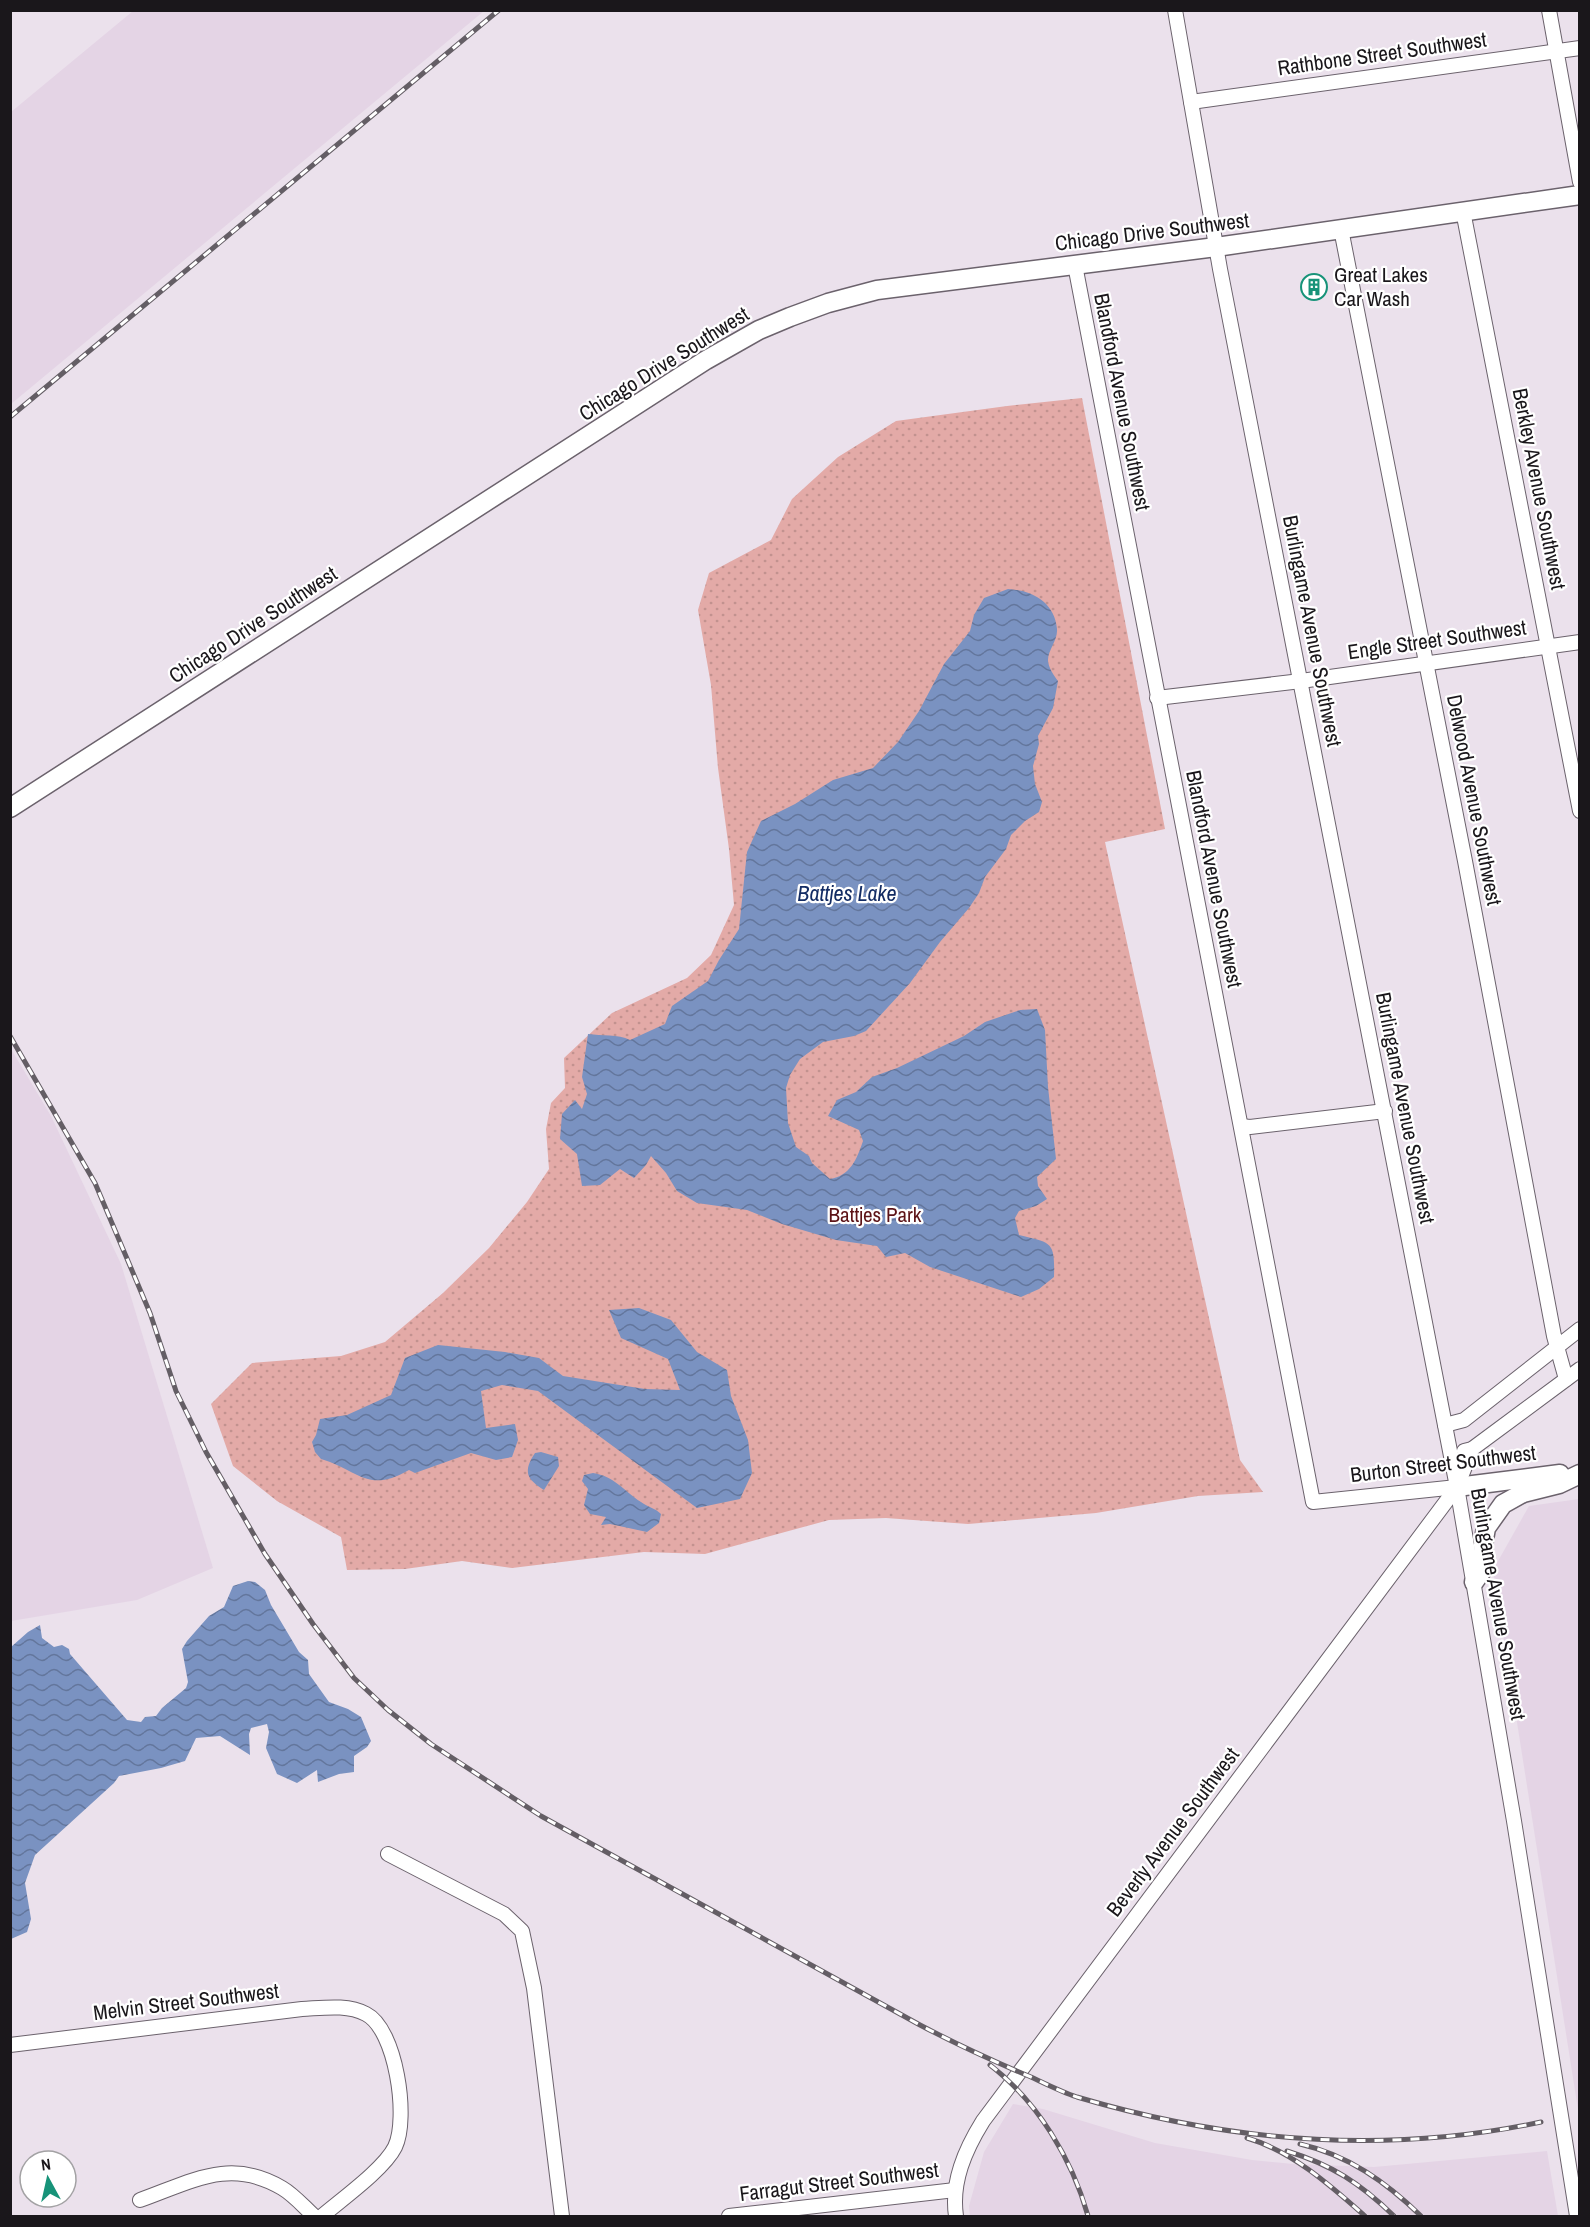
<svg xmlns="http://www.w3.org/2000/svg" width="1590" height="2227" font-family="'Archivo Narrow',sans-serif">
<defs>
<pattern id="park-dots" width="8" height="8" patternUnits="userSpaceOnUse" patternTransform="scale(1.5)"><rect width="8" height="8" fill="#e3aaa7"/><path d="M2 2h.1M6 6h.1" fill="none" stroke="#c2928f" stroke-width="1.8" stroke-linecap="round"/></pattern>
<pattern id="water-waves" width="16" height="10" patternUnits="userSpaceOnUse" patternTransform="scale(1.5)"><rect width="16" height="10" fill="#7a92c1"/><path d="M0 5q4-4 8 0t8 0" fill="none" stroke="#63769c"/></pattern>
</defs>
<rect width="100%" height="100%" fill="#ebe1ec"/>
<!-- built -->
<g fill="#e4d4e5">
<polygon points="133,11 484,11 11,404 11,112"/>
<polygon points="11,1049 51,1116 121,1264 213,1568 137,1600 11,1621"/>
<polygon points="1579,1499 1580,1499 1579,2116 1493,1570 1529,1506"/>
<polygon points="1013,2104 1043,2109 1155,2143 1252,2160 1293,2164 1374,2167 1547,2151 1558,2216 970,2216 969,2206 984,2152"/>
</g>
<!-- park -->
<polygon fill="url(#park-dots)" points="1082,398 1165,829 1105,842 1240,1460 1263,1492 1198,1496 1096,1513 968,1524 886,1518 829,1520 705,1554 644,1552 512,1568 462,1561 405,1569 347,1570 341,1537 277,1501 233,1466 211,1404 252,1363 341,1356 385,1342 443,1293 489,1248 527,1202 549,1169 546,1129 551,1103 565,1088 564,1058 612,1013 687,978 711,955 734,905 729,849 718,768 711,685 698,610 709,573 771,540 792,499 838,457 896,421 1007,406"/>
<!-- water -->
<g fill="url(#water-waves)">
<path d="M1008 589C1031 590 1055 602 1057 629 1058 640 1048 650 1048 660 1048 667 1054 676 1058 681L1053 708 1038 736 1039 744 1033 766 1035 784 1042 802 1039 812 1025 821 1011 835 1006 849 985 877 979 893 969 908 940 942 910 983 866 1031 854 1036 823 1042 800 1059 790 1075 786 1088 788 1123 796 1147 809 1156 812 1163 830 1179C850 1176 857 1159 863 1141L859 1130 828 1116 837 1100 856 1092 872 1077 897 1068 964 1036 985 1022 1020 1010 1037 1009 1045 1030 1048 1087 1056 1159 1037 1177 1038 1186 1047 1199 1036 1206 1019 1211 1015 1218 1019 1235C1052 1243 1055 1241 1054 1277L1039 1289 1021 1297 930 1267 905 1253 886 1257 877 1246 836 1240 782 1224 747 1210 697 1203 677 1191 666 1173 651 1156 646 1165 634 1178 620 1169 600 1185 582 1186 577 1154 560 1139 562 1114 575 1100 582 1109 587 1094 582 1077 588 1034C602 1036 618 1034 630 1040L665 1024 672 1006 708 981 719 960 739 929 747 852 761 821 795 804 833 780 873 768 898 742 919 711 944 664 970 631 974 615 984 598Z"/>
<path d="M639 1308 671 1320 697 1352 727 1370 731 1396 748 1440 752 1473 740 1499 697 1508 538 1391 502 1385 481 1391 486 1428 515 1424 518 1440 512 1457 496 1460 471 1453 415 1473 409 1470C368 1494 358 1470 321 1459L315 1452 312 1442 316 1435 320 1419 347 1415 391 1395 405 1358 438 1345 505 1352 539 1358 563 1376 645 1389 680 1390 668 1359 621 1338 609 1310Z"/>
<path d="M541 1452 558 1457 559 1466 544 1490C526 1479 523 1471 535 1453Z"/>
<path d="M593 1473C614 1476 624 1491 641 1502 648 1507 655 1508 661 1514L659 1523 647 1532 610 1524 601 1525 606 1517 590 1514 584 1505 588 1489 582 1481 584 1475Z"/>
<polygon points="248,1581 255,1582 265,1590 271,1605 299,1652 308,1660 309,1674 329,1702 348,1709 361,1717 371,1741 367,1747 354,1756 354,1772 339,1774 318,1782 317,1770 297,1783 277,1774 266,1748 269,1732 267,1724 251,1728 249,1734 250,1755 220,1736 196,1738 185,1761 161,1768 119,1776 114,1783 35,1855 25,1883 31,1919 27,1932 11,1939 11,1647 28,1632 40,1625 42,1638 54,1647 62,1645 69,1649 70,1654 127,1720 141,1722 145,1717 156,1716 162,1708 186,1688 188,1682 182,1649 187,1641 209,1616 224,1607 233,1586"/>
</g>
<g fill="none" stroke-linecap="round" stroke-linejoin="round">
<defs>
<g id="minor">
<polyline points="1175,10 1220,269 1457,1487 1514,1821 1577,2216"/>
<polyline points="1549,10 1580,182"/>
<polyline points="1191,102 1580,48"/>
<polyline points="1463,211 1580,811"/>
<polyline points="1341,229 1465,861 1554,1336 1566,1379"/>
<polyline points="1075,265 1313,1502 1457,1487"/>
<polyline points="1157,698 1301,681 1580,642"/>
<polyline points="1241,1126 1250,1127 1385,1111"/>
<polyline points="1445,1425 1464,1420 1580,1329"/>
<polyline points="1464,1451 1472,1449 1580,1369"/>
<polyline points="388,1854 504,1914 522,1931 534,1988 562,2216"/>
<path d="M10 2045 302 2009C323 2008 347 2004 366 2014 396 2029 409 2118 395 2147 384 2169 342 2199 322 2216"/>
<path d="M140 2200C191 2182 230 2157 282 2188 294 2195 304 2207 314 2216"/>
<polyline points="729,2216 955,2190"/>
<path d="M956 2216C951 2182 965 2150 983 2121L1457 1487 1472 1449"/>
</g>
<g id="major">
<polyline points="10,808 706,360 759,330 790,317 828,303 877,290 1216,247 1580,195"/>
<polyline points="1457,1487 1560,1474"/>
<polyline points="1474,1582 1484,1568 1483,1545 1486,1528 1503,1504 1523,1493 1559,1484 1580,1474"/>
</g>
</defs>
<!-- minor casing -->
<use href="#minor" stroke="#6b626c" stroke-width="16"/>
<!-- major casing -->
<use href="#major" stroke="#6b626c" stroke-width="21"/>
<!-- minor -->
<use href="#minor" stroke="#fff" stroke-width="14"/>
<!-- major -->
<use href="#major" stroke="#fff" stroke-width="18"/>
<defs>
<g id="rail">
<polyline points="10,417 499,10"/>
<path d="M10 1036 95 1183 150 1313 176 1391 206 1452 265 1554 313 1624 354 1678 388 1710 431 1744 541 1816 920 2025C956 2044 993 2061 1031 2077 1046 2084 1062 2092 1077 2097 1229 2142 1386 2155 1541 2122"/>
<path d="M990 2065C1038 2102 1072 2159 1088 2216"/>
<path d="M1247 2138C1292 2151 1331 2186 1365 2216"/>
<path d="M1300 2144C1348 2155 1386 2182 1421 2216"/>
<path d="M1287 2151C1332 2165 1360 2183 1394 2216"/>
</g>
</defs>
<!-- rail casing -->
<use href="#rail" stroke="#645e65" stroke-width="5"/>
<!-- rail -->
<use href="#rail" stroke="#fff" stroke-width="3" stroke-dasharray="9" stroke-linecap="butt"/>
</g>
<!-- icons -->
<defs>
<symbol id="building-ring" viewBox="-11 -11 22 22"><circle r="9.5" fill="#fff" stroke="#179379" stroke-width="1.5"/><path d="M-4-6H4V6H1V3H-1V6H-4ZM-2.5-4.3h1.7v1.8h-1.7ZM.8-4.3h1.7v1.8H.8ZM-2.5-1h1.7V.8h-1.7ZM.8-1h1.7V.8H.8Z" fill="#179379"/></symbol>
</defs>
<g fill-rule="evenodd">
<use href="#building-ring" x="1299" y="272" width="30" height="30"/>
</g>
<g text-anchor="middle" stroke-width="4.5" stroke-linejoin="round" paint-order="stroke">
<!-- street labels -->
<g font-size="21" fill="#1a171b" stroke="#fff">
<text transform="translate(1382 54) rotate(-8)" y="7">Rathbone Street Southwest</text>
<text transform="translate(1152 232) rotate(-7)" y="7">Chicago Drive Southwest</text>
<text transform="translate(664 364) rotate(-32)" y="7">Chicago Drive Southwest</text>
<text transform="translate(1122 402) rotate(79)" y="7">Blandford Avenue Southwest</text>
<text transform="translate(1539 489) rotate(79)" y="7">Berkley Avenue Southwest</text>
<text transform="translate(253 625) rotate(-33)" y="7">Chicago Drive Southwest</text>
<text transform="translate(1312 631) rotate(79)" y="7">Burlingame Avenue Southwest</text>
<text transform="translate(1437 640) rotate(-8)" y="7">Engle Street Southwest</text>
<text transform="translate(1474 800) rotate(79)" y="7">Delwood Avenue Southwest</text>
<text transform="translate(1214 879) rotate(79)" y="7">Blandford Avenue Southwest</text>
<text transform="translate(1405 1108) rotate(79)" y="7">Burlingame Avenue Southwest</text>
<text transform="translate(1443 1464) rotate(-7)" y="7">Burton Street Southwest</text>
<text transform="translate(1498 1604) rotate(80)" y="7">Burlingame Avenue Southwest</text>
<text transform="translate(1173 1832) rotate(-53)" y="7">Beverly Avenue Southwest</text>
<text transform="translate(186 2002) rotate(-7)" y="7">Melvin Street Southwest</text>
<text transform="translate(839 2182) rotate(-7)" y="7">Farragut Street Southwest</text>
</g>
<!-- poi labels -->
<g font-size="21" fill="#1a171b" stroke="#fff" text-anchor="start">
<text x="1334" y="282">Great Lakes<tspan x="1334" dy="24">Car Wash</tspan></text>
</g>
<!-- park labels -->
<g font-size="21" fill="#5c1317" stroke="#fff">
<text x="875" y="1222">Battjes Park</text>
</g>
<!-- water labels -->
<g font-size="22" font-style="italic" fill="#132c64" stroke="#fff">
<text x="847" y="901">Battjes Lake</text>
</g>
</g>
<!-- border -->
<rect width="1590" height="2227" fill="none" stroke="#1a171b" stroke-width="24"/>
<!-- north arrow -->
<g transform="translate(48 2179) rotate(352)"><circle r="28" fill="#ffffff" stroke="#a3a2a4" stroke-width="1.5"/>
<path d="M0-4.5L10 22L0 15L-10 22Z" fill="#179379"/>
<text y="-9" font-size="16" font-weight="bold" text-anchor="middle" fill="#1a171b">N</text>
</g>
</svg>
